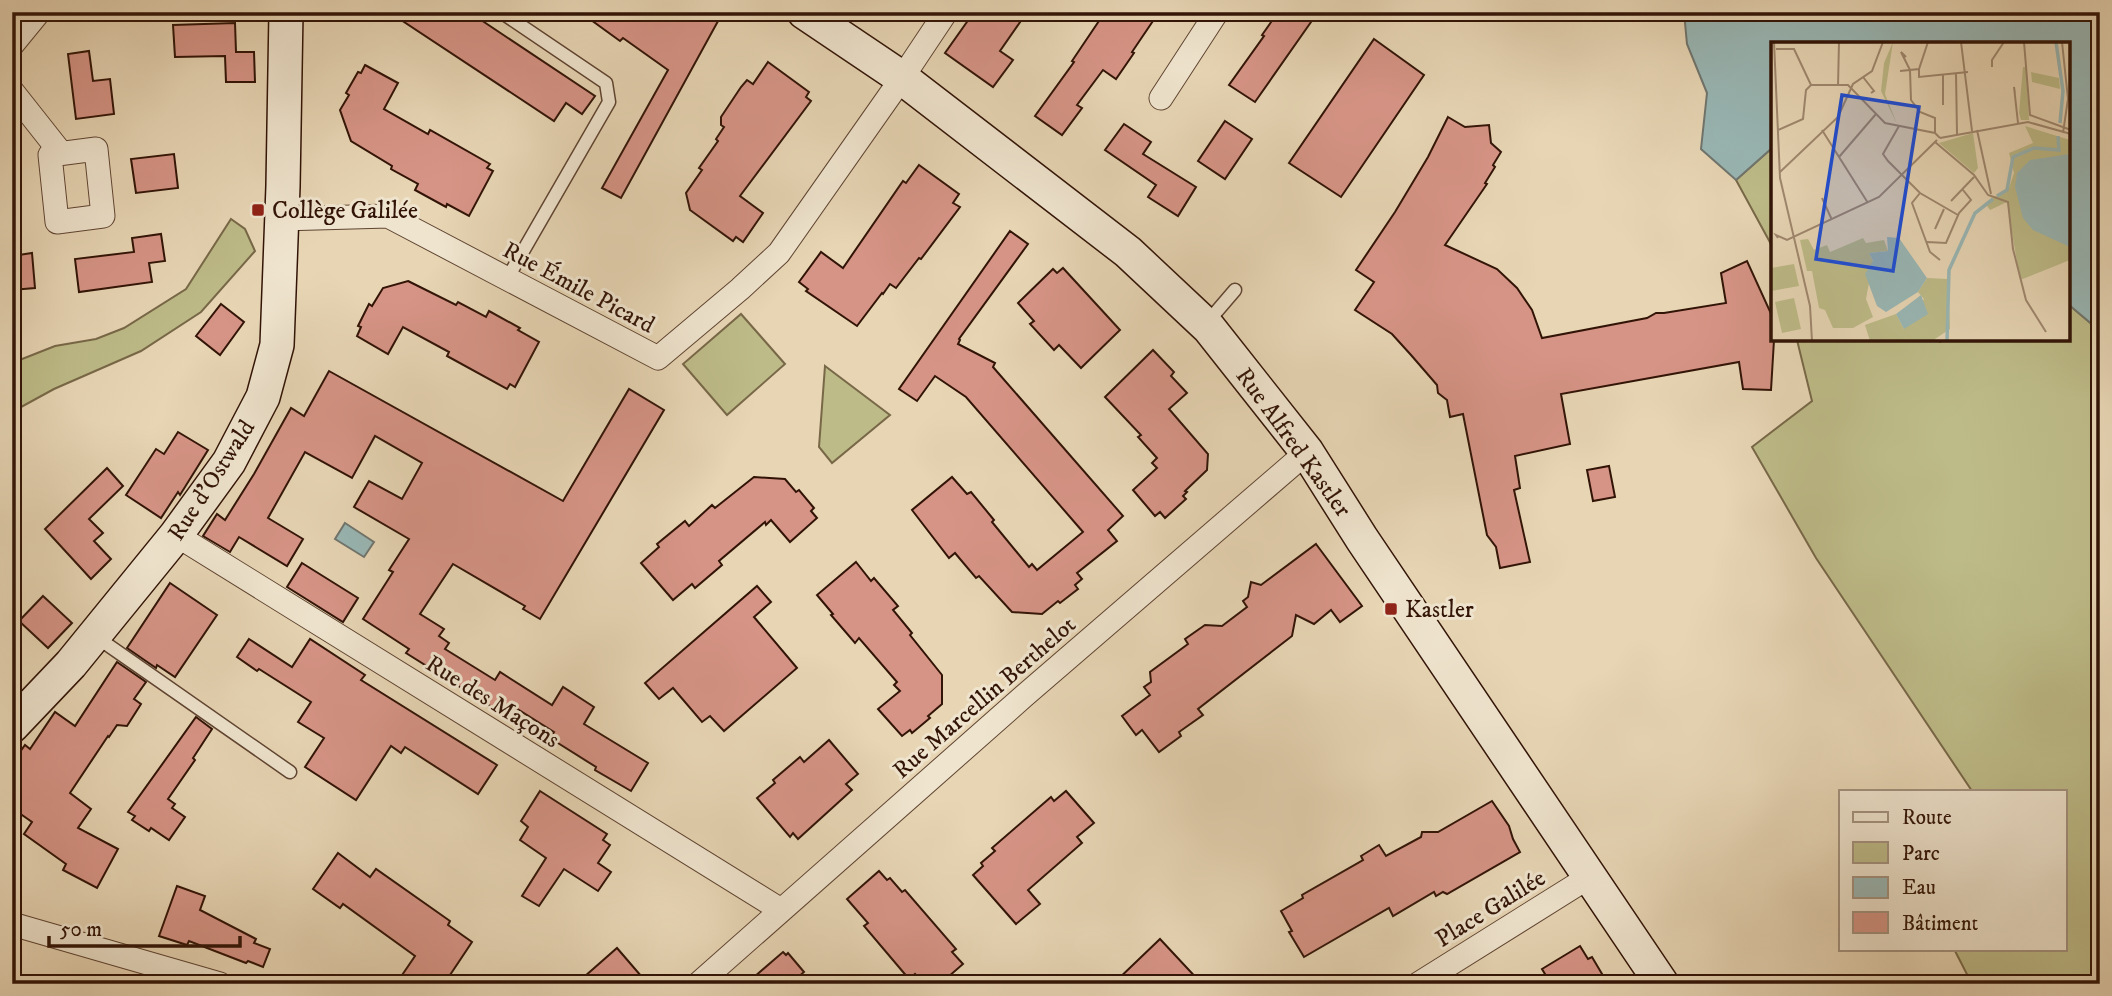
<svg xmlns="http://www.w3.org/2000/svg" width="2112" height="996" font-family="'IM FELL DW Pica',serif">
<rect width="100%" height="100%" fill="#e7d5b4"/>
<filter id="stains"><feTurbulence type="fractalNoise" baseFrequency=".00286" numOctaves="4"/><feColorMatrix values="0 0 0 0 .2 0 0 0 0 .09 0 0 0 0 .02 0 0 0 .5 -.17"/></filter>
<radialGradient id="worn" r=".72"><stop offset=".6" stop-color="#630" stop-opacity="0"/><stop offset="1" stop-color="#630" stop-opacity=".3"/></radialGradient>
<!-- green -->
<g fill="#bdbb88" stroke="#786848" stroke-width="2">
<polygon points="1772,148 1772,246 1736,180"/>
<polygon points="231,219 245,229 255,251 201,312 141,351 54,389 12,412 12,363 55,346 96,339 124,328 186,289"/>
<polygon points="2068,304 2100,331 2100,984 1972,984 1954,949 2065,949 2065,791 1972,791 1816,558 1752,447 1812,401 1797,340 1936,340 1940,342 1944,340 2068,340"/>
<polygon points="741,314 785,364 727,415 683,364"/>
<polygon points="825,366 890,415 832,463 819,447"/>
</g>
<!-- water -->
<g fill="#99b7b5" stroke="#70766f" stroke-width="2">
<polygon points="1684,12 2100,12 2100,331 2068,304 2068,44 1772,44 1772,148 1736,180 1701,149 1707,93 1687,44"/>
<polygon points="345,523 374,542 364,557 335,539"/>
</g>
<!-- building -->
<g fill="#d69486" stroke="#321407" stroke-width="2">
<polygon points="389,12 469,12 595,96 582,114 566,103 554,121"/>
<polygon points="580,12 723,12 621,198 602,188 668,70 623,38 620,41"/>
<polygon points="974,12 1027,12 1000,51 1013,60 993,87 945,53"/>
<polygon points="1105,12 1159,12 1132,52 1134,53 1116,79 1103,70 1077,105 1082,108 1062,135 1035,116 1074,62 1072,61"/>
<polygon points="1288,12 1318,12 1255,102 1229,85 1264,36 1262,35 1276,15 1283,20"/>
<polygon points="235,23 236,52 254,52 255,82 226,82 225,56 175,57 173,25"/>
<polygon points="1374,39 1424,75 1341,197 1289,163"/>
<polygon points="89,51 93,81 110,79 114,114 76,119 68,54"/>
<polygon points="768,62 809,92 806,97 811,101 740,196 763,213 743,242 736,237 733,241 690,210 686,193 702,170 699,168 718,141 716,139 724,127 721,125 721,117 741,87 747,80 753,84"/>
<polygon points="365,65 398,83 384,109 428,134 430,130 490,164 487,168 493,171 469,216 447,204 446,207 415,190 418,184 391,169 392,166 351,141 340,110 349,95 346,93 358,72 361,73"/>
<polygon points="1448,117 1465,127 1489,125 1491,143 1501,152 1493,165 1495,167 1485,183 1487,184 1445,245 1497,269 1517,288 1532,310 1542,338 1647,318 1656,313 1664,313 1726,303 1721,273 1747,261 1773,318 1773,340 1774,340 1771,390 1743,389 1739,362 1561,394 1570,444 1515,456 1520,488 1514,490 1530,562 1500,568 1496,547 1487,535 1463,414 1450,417 1447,400 1438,393 1437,385 1411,355 1392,334 1355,310 1374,282 1356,270 1395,212 1428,157"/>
<polygon points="1225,121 1252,139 1225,179 1198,161"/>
<polygon points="1124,124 1151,142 1143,154 1196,187 1178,216 1148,197 1156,185 1105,150"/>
<polygon points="174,154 178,188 136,193 131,159"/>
<polygon points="919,165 959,194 953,203 960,207 921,259 919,258 896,288 890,284 883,294 882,293 857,326 806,291 808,289 799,282 821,252 843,268 903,181 906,183"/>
<polygon points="1010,231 1028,244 959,339 960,340 958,344 995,363 993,367 1123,516 1108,530 1117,541 1077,573 1082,579 1075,585 1078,589 1060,603 1058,601 1042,614 1012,612 979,576 976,578 955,553 949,558 912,510 952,477 967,494 971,492 994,520 992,522 1029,567 1032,564 1037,570 1083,532 966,397 935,376 917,401 899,389"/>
<polygon points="161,234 165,261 149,263 152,282 79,292 75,259 134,252 132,238"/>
<polygon points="32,253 35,288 12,290 12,256"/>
<polygon points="1063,268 1120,330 1081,368 1059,345 1054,350 1030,324 1034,321 1018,303 1053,269 1057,273"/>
<polygon points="408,281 456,305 458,302 486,317 489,311 520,328 518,330 539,342 515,387 510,384 507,389 447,356 449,352 403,327 388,354 357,336 361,327 358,326 369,304 372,306 383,288"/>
<polygon points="221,304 244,322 220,355 196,336"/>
<polygon points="1153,350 1174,372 1171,376 1187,393 1169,409 1208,454 1207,470 1185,491 1187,492 1183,496 1186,499 1165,518 1160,512 1155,516 1133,490 1157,468 1152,463 1157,458 1138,437 1141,435 1105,397"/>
<polygon points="329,371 563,501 629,389 664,410 540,619 523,609 525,606 453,564 420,614 444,629 439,636 449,643 445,649 495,680 500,672 552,705 563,687 594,707 584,724 648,763 631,791 595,770 596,767 550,738 554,732 514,707 508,717 406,653 409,649 363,619 393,572 389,570 409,539 354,507 369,481 402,499 422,463 375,436 352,478 305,452 268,518 303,539 287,566 239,537 230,552 203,536 217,514 225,520 254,474 291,408 304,416"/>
<polygon points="178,432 208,450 180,495 178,492 161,518 126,495 156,449 164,454"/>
<polygon points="1609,466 1615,497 1593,501 1587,470"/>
<polygon points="107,468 123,486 89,519 103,533 94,541 111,559 91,579 45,529"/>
<polygon points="754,477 785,479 796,492 799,490 814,508 811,511 817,518 790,542 771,520 766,525 765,522 719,561 722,565 695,588 692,584 673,600 641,563 659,547 657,544 685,521 689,526 712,505 715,508"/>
<polygon points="1316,544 1362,606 1340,622 1331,610 1314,624 1296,615 1292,636 1198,709 1203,715 1179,732 1181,736 1159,752 1142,730 1136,735 1122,716 1150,695 1144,687 1151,682 1150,672 1188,644 1185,639 1205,625 1222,626 1247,607 1243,601 1248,597 1251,582 1261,585"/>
<polygon points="856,562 871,581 874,578 898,606 893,610 912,633 910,635 942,675 942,704 928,716 930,718 912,733 910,730 902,736 878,709 900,691 894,685 897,682 859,638 855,643 831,615 833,614 817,595"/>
<polygon points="302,563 358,598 343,622 287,587"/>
<polygon points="170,583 217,615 175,677 157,665 156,668 127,648"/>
<polygon points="757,586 771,602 754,617 797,668 724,731 710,716 702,722 673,688 659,699 645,683"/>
<polygon points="43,596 72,623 48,648 19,621"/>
<polygon points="249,639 292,667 310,639 365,675 361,680 497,765 478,794 405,747 401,753 391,746 356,800 305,767 324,738 298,722 311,702 259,669 257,671 237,657"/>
<polygon points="117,662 146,682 134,699 141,704 127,726 117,725 109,737 108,736 70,793 91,809 78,828 118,849 97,888 63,870 66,864 24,834 32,822 12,808 12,763 25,745 30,749 55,712 75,726"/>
<polygon points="196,717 212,729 193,758 195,760 168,799 175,804 172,808 185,817 169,840 151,828 149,831 132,820 135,816 128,812"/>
<polygon points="829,740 858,774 846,784 852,790 798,839 793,833 790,837 757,798 775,783 773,780 800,757 804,762"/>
<polygon points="540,791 607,834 603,840 610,845 598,863 611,872 598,891 564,869 539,906 522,896 546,858 520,840 528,827 521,821"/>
<polygon points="1066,791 1094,823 1077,837 1082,843 1028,890 1040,904 1016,924 973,875 983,866 981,863 995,851 992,848 1051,797 1054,801"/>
<polygon points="1492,801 1509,826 1513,839 1520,852 1447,894 1443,892 1436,896 1434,892 1393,916 1389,908 1304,957 1289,932 1292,931 1281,911 1303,898 1302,895 1363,860 1361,856 1379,845 1386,856 1421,837 1422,832 1438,832"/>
<polygon points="338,853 370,877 376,869 450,921 448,925 472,942 444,984 396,984 415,956 343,904 340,908 313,889"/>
<polygon points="879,871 887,880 890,878 902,892 905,890 956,949 952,952 963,964 940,984 923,984 915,974 909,979 864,926 868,923 847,899"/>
<polygon points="177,886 205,896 200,910 256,939 254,943 270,949 263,967 248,961 246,963 189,941 187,945 159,936"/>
<polygon points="1160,939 1202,984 1113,984"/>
<polygon points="1580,946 1588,959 1592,957 1608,984 1551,984 1542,969"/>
<polygon points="617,948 648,984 576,984"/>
<polygon points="783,952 786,955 788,953 804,972 790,984 746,984"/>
</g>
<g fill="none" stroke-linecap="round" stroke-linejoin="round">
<defs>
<g id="lane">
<polyline points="501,12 606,83 609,102 507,279"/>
<polyline points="1205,325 1235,290"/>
<polyline points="95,636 290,772"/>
</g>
<g id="street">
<polyline points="12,45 39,12"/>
<polyline points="12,91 61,153"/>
<polyline points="1161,98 1217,12"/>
<polygon points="96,149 103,216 57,222 50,155"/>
<polyline points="281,219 388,216 658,358 740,289 779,253 902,78 946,12"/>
<polyline points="176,535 781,910"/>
<polyline points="12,924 220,984"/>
<polyline points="698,984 1024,696 1307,452"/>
<polyline points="1418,984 1589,877"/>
</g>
<g id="secondary">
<polyline points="804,12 902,78 1128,252 1209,328 1307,452 1362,539 1662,984"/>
<polyline points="12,726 71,664 176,535 229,462 263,397 277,345 283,186 286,12"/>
</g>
</defs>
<!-- lane casing -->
<use href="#lane" stroke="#5f4432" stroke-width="15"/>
<!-- street casing -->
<use href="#street" stroke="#5f4432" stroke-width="25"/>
<!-- secondary casing -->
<use href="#secondary" stroke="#321407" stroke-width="36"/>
<!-- lane -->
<use href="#lane" stroke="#efe4ce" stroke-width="12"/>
<!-- street -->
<use href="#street" stroke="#efe4ce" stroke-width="23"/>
<!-- secondary -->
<use href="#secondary" stroke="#efe4ce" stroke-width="33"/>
</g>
<!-- markers -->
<g fill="#8f2418" stroke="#efe4ce" stroke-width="2.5">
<rect x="251" y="203" width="14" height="14" rx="3.5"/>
<rect x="1384" y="602" width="14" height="14" rx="3.5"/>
</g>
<g text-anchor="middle" stroke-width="6" stroke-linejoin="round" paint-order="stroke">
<!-- poi labels -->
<g font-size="24" fill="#321407" stroke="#efe4ce" text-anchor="start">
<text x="272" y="218">Collège Galilée</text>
<text x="1405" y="617">Kastler</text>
</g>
<!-- street labels -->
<g font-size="24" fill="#321407" stroke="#efe4ce">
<text transform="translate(579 287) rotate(28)" y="8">Rue Émile Picard</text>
<text transform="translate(1294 442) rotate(54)" y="8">Rue Alfred Kastler</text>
<text transform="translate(211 480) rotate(-57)" y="8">Rue d'Ostwald</text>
<text transform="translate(984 697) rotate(-41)" y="8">Rue Marcellin Berthelot</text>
<text transform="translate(493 701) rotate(32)" y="8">Rue des Maçons</text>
<text transform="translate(1490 908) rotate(-32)" y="8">Place Galilée</text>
</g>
</g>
<!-- overview -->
<g transform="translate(1771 42)">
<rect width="299" height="299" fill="#e7d5b4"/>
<path d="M122 0 114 52 126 82 110 49 113 21ZM252 25H255L258 78H250L248 71ZM260 30 288 36 289 47 261 40ZM254 84 299 98V218L249 238 236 160 219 168 214 161 238 146 243 131 238 111 262 101ZM202 91 207 126 203 131 168 101ZM92 196 95 201 113 198 117 209 98 211 102 219 95 257 102 275 82 286H62L54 268 48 266 41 229H36L29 198 37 197 43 208 56 203 59 210ZM23 222 28 244 0 249V226ZM156 236 177 237 179 287 161 299H99L94 283 125 272 133 287 153 257 147 250ZM23 256 30 287 11 291 4 260Z" fill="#bdbb88"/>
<path d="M299 112H300L299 205 262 188 252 176 244 145 246 131 259 118ZM116 195 128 196 156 236 147 250 115 270 106 264 94 232 102 219 98 211 117 209ZM150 253 157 272 133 287 125 272Z" fill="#99b7b5"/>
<path fill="none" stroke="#99b7b5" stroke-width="3.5" d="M285 0 292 49 289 81M226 154 236 148 242 115 263 106 288 108 287 94M176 299 178 228 204 171 222 157"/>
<path fill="none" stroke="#9f886f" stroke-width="2" d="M3 0 9 136 39 264 41 299M190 0 201 89M253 0 259 73 300 88M291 0 297 57 292 91M5 7H23L40 43H77L114 81 164 91 169 96M135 15 130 10 139 28 140 58 149 70 164 76V91M221 25V18L233 0M148 27V35L197 30M129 29 148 27 157 0M185 31 186 92M92 35 103 49 100 51M67 44 68 0M244 52 243 45 247 81M172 63V32M128 84 112 112 117 119 149 151 187 173M7 88 32 77 35 48 40 43M51 88 97 161M206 88 220 152M169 96 257 80 300 92M164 100 203 133 217 153 237 160 242 207 255 258 275 290M68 115 105 72M9 130 67 75 82 42 101 29 112 0M149 151 141 161 159 210 169 218M51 156 61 178M180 159 203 135M164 187 173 167M7 196 5 193 16 198 108 155 166 98M156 200 175 201 188 171 200 158 192 148"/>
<path fill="#1d4ed8" fill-opacity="0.15" stroke="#1d4ed8" stroke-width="3.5" d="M71 53 148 65 122 229 45 217Z"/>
<rect width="299" height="299" fill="none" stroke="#321407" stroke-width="3.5"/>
</g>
<!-- margin -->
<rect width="2112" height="996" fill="none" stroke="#e7d5b4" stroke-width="42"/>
<rect x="14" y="14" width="2084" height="968" fill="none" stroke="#321407" stroke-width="3.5"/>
<rect x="21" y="21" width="2070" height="954" fill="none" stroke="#321407" stroke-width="2"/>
<!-- legend -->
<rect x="1839" y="790" width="228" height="161" fill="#efe4ce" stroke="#a3917e" stroke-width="2"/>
<rect x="1853" y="812" width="35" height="10" fill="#efe4ce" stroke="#a3917e" stroke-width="2"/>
<text x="1902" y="824" font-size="21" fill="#321407">Route</text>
<rect x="1853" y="842" width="35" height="21" fill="#bdbb88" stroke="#a3917e" stroke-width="2"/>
<text x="1902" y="860" font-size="21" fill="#321407">Parc</text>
<rect x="1853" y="877" width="35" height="21" fill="#99b7b5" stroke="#a3917e" stroke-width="2"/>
<text x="1902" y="894" font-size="21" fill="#321407">Eau</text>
<rect x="1853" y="912" width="35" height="21" fill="#d69486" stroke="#a3917e" stroke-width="2"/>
<text x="1902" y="930" font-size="21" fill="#321407">Bâtiment</text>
<!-- scale -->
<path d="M49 936v10h191v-10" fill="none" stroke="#321407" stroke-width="3.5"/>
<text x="60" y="936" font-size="21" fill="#321407" stroke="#efe4ce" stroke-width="5" paint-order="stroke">50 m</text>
<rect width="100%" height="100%" filter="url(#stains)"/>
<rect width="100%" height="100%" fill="url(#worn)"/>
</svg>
